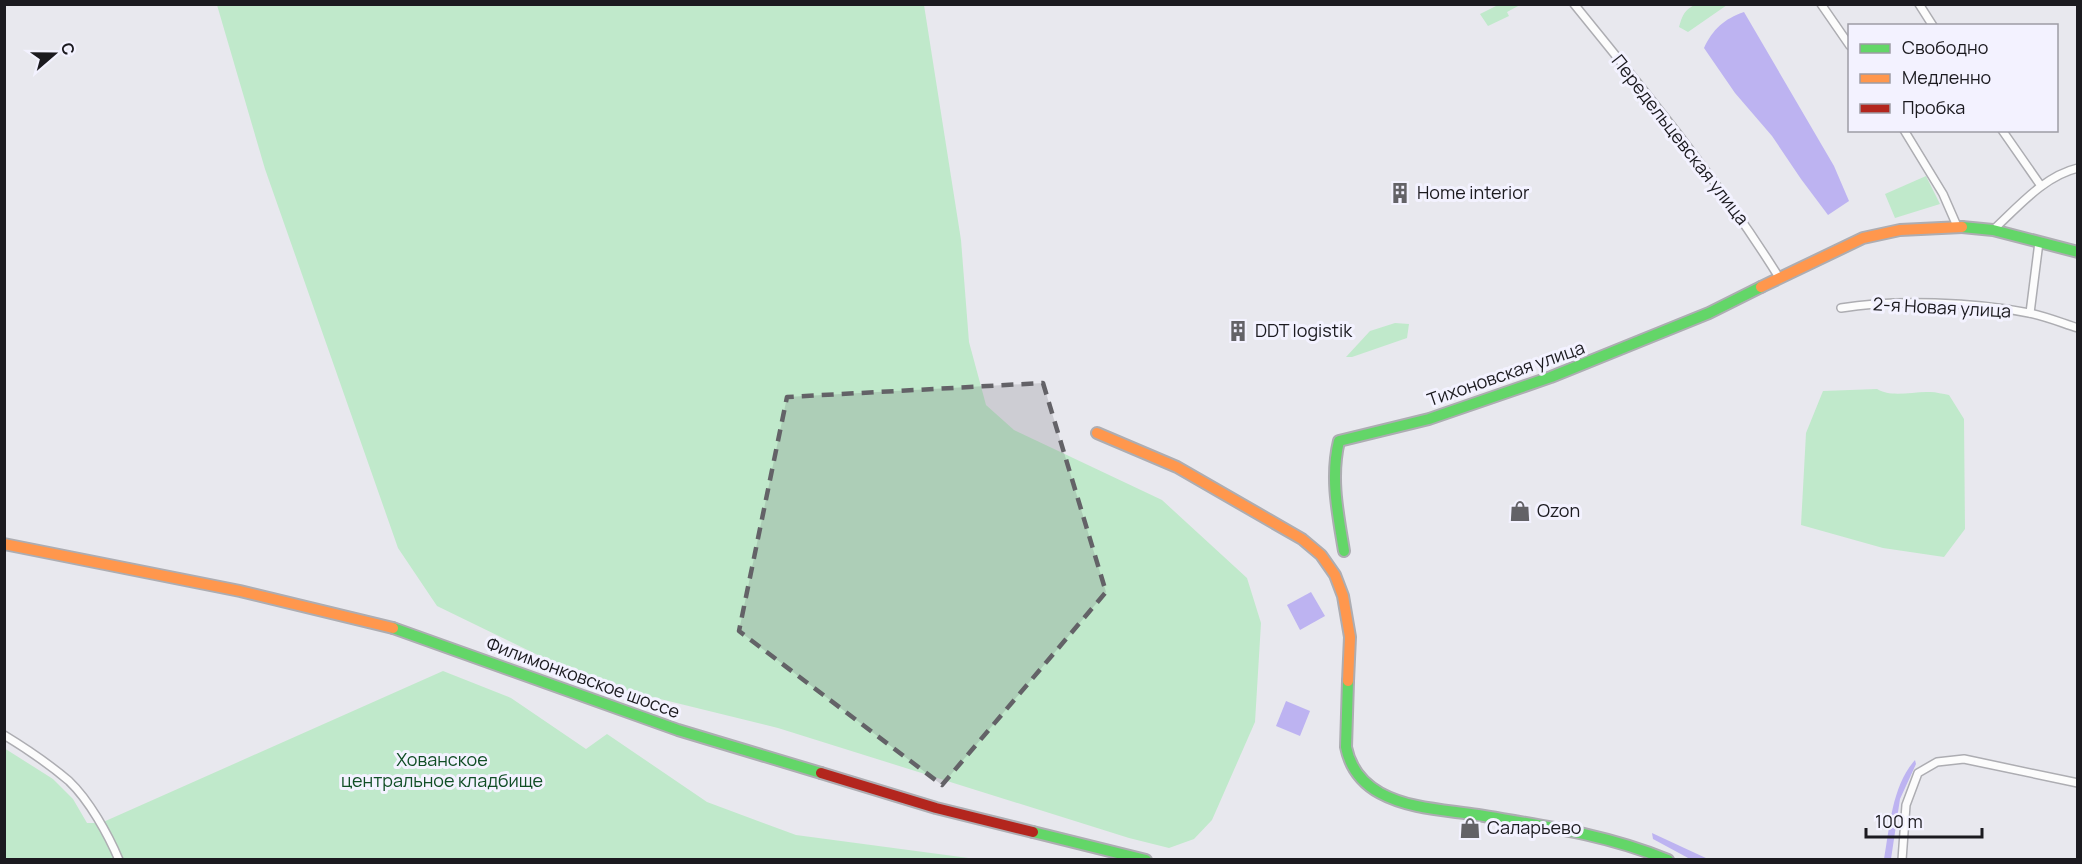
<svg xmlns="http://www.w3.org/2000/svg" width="2082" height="864" font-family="Manrope,sans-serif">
<rect width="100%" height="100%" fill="#e8e8ee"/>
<!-- green -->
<g fill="#c0e9cb">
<polygon points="217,5 924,5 961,240 969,342 986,405 1014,430 1162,500 1247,578 1261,623 1255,722 1212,820 1194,839 1169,848 1129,838 778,728 595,683 437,606 398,548 265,169"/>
<polygon points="1498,5 1520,5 1507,12 1509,16 1488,26 1480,14"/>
<path d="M1696 5V4L1727 5 1688 32 1679 27C1682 16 1685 8 1696 5Z"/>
<polygon points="1926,176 1940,204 1895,218 1885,194"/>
<polygon points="1395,323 1409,324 1407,338 1352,357 1346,357 1370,331"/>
<path d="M1877 389C1892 398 1913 391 1930 392 1936 392 1943 394 1949 395L1964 419 1965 529 1944 557 1883 548 1801 525 1806 433 1823 391Z"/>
<polygon points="443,671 511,698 586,749 607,734 707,802 796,835 976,859 5,859 4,748 53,779 73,799 87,823 101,823"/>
</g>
<!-- water -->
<g fill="#bdb3f1">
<path d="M1744 12 1834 166 1849 201 1828 215 1801 179 1772 136 1735 93 1704 48C1713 29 1724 19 1744 12Z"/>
<polygon points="1311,592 1325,616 1300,630 1287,605"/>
<polygon points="1286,701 1310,711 1300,736 1276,726"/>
<path d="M1915 760 1916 764 1900 799 1891 859H1884C1890 826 1892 786 1915 760Z"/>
<polygon points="1652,833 1708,859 1690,859 1653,839"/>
</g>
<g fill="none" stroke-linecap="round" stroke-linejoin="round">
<defs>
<g id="street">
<path d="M1574 4C1646 93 1720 182 1780 279"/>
<polyline points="1821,4 1850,46"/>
<polyline points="1919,4 1933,26"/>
<polyline points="1904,130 1943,194 1957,226"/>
<polyline points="2002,130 2041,186"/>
<path d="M1993 230C2018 207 2044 176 2078 168"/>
<path d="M1841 308C1895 299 1975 302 2029 313 2045 316 2062 323 2078 328"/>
<polyline points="2030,313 2039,242"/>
<path d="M4 735C27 749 49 764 69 781 89 800 108 834 119 860"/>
<polyline points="1902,860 1906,805 1918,773 1937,762 1964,759 2078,783"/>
</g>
<g id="fast">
<polyline points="1962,227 1993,230 2078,252"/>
<path d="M1344 551C1338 514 1330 478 1339 441L1429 419 1551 377 1709 313 1761 287"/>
<polyline points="393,628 678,730 821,773"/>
<path d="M1348 681 1346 747C1350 767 1362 783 1380 793 1409 809 1446 810 1478 815 1543 826 1606 834 1668 860"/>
<polyline points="1033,832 1146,860"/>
</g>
<g id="slow">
<polyline points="1761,287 1863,238 1900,230 1962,227"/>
<polyline points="1097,433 1177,467 1302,539 1321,555 1335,575 1343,596 1350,637 1348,681"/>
<polyline points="4,544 240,591 393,628"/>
</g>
<polyline id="jam" points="821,773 936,808 1033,832"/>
</defs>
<!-- street casing -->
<use href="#street" stroke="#adadb2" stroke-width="10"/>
<!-- fast casing -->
<use href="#fast" stroke="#adadb2" stroke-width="14"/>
<!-- slow casing -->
<use href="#slow" stroke="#adadb2" stroke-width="14"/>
<!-- jam casing -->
<use href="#jam" stroke="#adadb2" stroke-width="14"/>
<!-- street -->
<use href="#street" stroke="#fcfcfc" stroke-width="7"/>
<!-- fast -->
<use href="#fast" stroke="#63d668" stroke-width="10"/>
<!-- slow -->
<use href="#slow" stroke="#ff974d" stroke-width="10"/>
<!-- jam -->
<use href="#jam" stroke="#b3261e" stroke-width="10"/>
</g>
<!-- marked area -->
<path fill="#636267" fill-opacity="0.2" stroke="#636267" stroke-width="4.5" stroke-dasharray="12 8" stroke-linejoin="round" d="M1043 383 1106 592 942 785 739 631 787 397Z"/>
<!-- icons -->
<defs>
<symbol id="building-bare" viewBox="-9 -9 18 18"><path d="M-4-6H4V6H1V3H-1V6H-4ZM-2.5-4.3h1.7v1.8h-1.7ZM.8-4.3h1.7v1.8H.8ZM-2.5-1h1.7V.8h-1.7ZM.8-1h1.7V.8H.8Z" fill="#636267" stroke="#f3f2ff" stroke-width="2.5" paint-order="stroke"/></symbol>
<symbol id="shop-bare" viewBox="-9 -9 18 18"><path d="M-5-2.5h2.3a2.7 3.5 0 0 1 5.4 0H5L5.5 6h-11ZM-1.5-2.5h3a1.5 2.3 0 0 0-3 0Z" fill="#636267" stroke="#f3f2ff" stroke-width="2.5" paint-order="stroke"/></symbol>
</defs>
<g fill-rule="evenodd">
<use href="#building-bare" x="1385" y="178" width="30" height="30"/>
<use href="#building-bare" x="1223" y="316" width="30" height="30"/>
<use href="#shop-bare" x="1505" y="496" width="30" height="30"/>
<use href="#shop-bare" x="1455" y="813" width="30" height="30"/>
</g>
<g text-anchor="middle" stroke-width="6" stroke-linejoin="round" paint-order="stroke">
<!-- street labels -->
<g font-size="18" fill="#1b1a1f" stroke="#f3f2ff">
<text transform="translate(1680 140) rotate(52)" y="6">Передельцевская улица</text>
<text transform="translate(1942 308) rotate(3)" y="6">2-я Новая улица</text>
<text transform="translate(1506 374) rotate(-19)" y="6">Тихоновская улица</text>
<text transform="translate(583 678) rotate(20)" y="6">Филимонковское шоссе</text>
</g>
<!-- poi labels -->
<g font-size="18" fill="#1b1a1f" stroke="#f3f2ff" text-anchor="start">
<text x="1417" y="199">Home interior</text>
<text x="1255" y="337">DDT logistik</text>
<text x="1537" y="517">Ozon</text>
<text x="1487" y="834">Саларьево</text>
</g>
<!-- park labels -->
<g font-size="18" fill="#114e26" stroke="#f3f2ff">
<text x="442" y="766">Хованское<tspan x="442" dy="21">центральное кладбище</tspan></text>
</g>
</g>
<!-- border -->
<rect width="2082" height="864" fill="none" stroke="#1b1a1f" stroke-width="12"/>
<!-- legend -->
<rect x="1848" y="24" width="210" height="108" fill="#f3f2ff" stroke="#9d9ca5" stroke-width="1.5"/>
<rect x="1860" y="44" width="30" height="9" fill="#63d668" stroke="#9d9ca5" stroke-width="1.5"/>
<text x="1902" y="54" font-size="18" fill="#1b1a1f">Свободно</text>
<rect x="1860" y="74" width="30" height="9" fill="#ff974d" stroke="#9d9ca5" stroke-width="1.5"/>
<text x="1902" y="84" font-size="18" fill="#1b1a1f">Медленно</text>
<rect x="1860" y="104" width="30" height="9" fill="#b3261e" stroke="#9d9ca5" stroke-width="1.5"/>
<text x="1902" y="114" font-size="18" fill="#1b1a1f">Пробка</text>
<!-- north arrow -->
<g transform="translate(54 54) rotate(70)" stroke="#f3f2ff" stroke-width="4.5" paint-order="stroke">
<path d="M0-4.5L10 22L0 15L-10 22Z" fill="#1b1a1f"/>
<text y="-9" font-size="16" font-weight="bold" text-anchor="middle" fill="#1b1a1f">С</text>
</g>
<!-- scale -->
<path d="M1866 828v9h116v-9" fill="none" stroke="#1b1a1f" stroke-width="3"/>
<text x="1875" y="828" font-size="18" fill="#1b1a1f" stroke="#f3f2ff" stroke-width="4.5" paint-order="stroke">100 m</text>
</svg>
